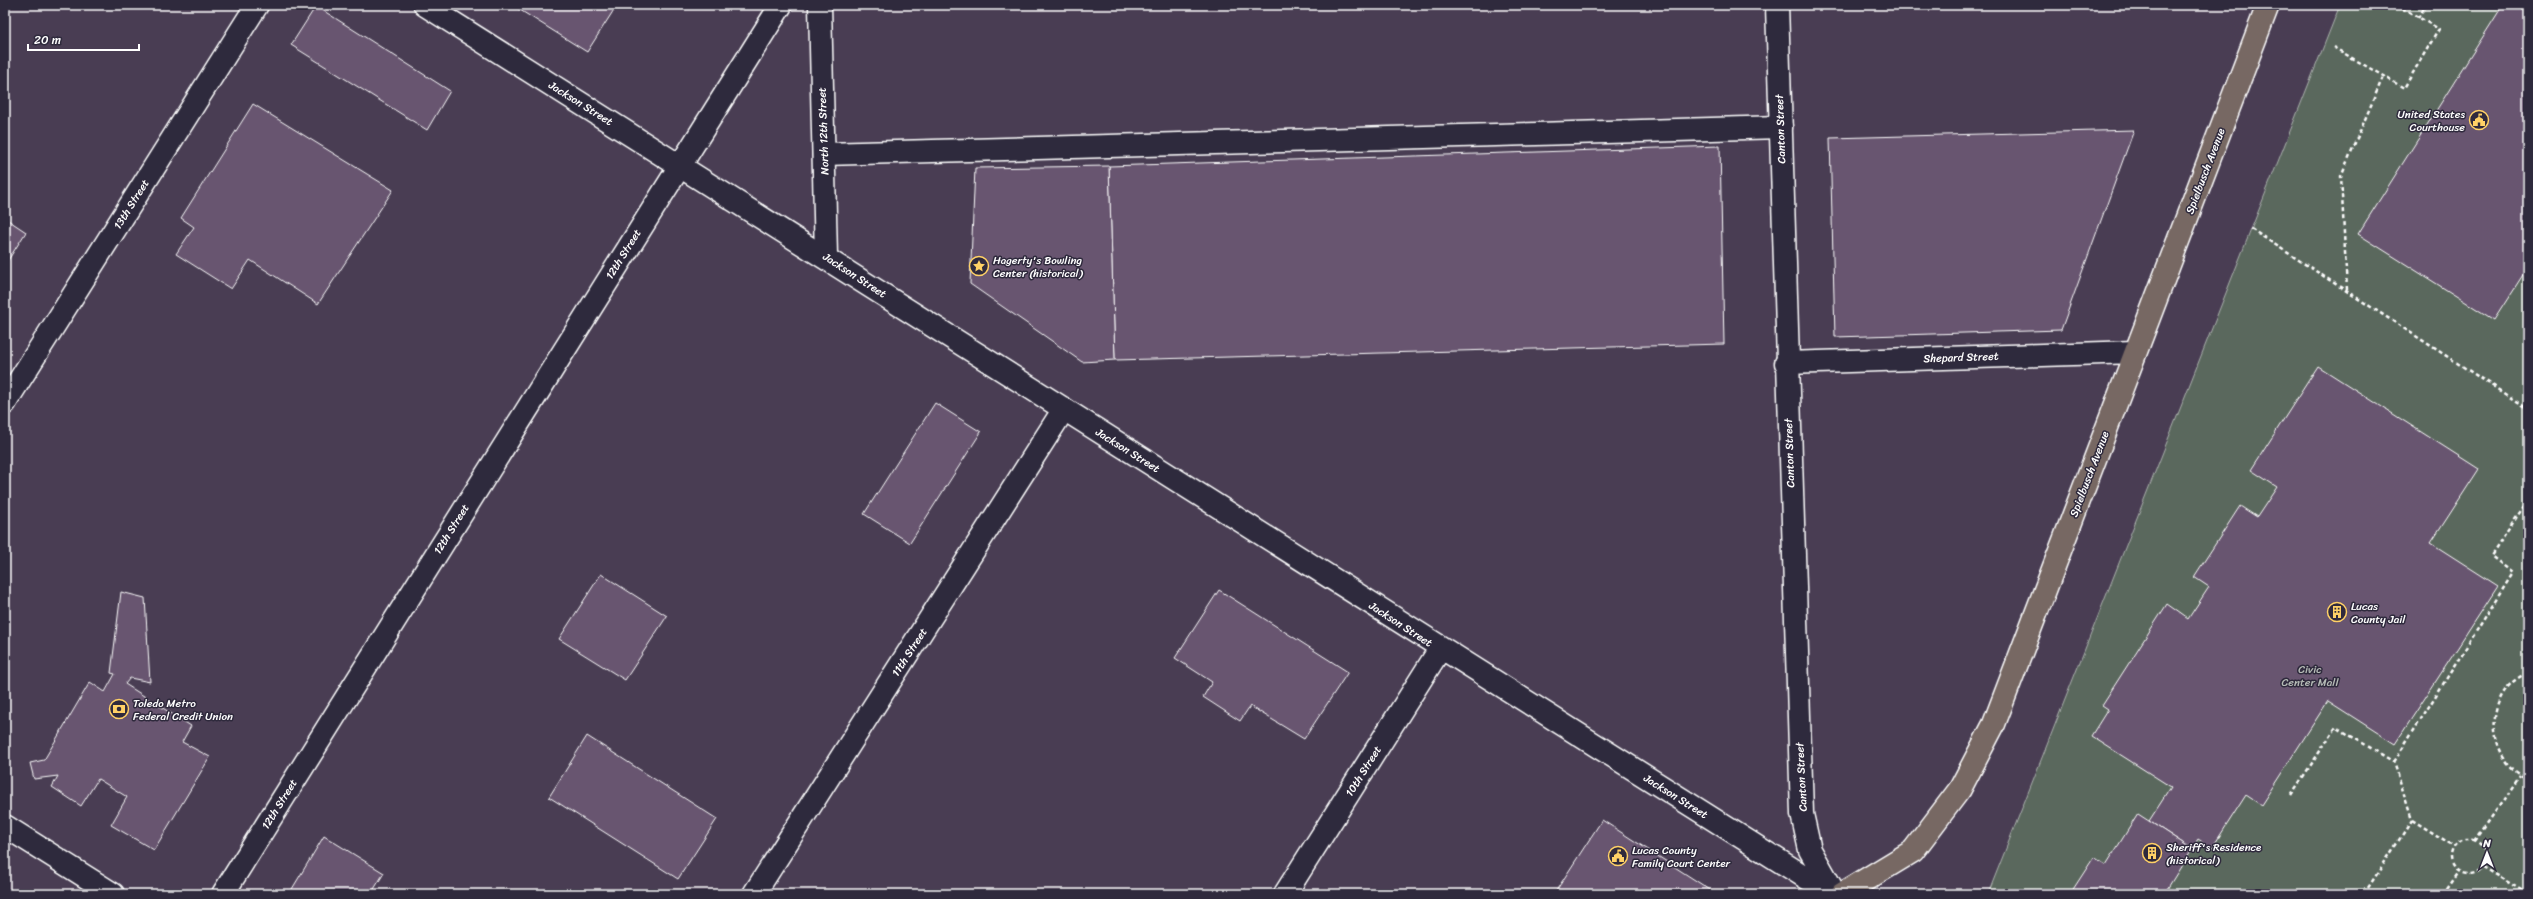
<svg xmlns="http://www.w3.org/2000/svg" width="2533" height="899" font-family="Sriracha,sans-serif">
<rect width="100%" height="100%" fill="#3a3347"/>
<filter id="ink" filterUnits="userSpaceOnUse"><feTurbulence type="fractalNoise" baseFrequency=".025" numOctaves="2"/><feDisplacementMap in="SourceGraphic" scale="8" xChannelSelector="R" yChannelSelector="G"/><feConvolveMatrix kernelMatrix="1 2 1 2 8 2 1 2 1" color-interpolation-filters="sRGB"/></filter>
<g filter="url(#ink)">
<!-- built -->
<rect fill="#483d53" x="5" y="5" width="2523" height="889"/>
<!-- green -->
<polygon fill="#5a675d" stroke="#acb3ae" points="2340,5 2528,5 2528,894 1988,894"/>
<!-- building -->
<g fill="#67556f" stroke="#fff">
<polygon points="512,5 617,5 587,52"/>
<polygon points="2503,5 2528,5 2528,267 2494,320 2358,234"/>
<polygon points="316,6 450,91 427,130 291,45"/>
<polygon points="253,104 393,190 318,304 250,260 231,289 176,254 194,227 181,218"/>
<polygon points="2134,130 2061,330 1835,337 1830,138"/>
<polygon points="1720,146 1724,344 1115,360 1109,166"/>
<polygon points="1109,166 1115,360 1082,362 970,284 975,168"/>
<polygon points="5,218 26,232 5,265"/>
<polygon points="2318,366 2479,469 2431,543 2498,586 2395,744 2328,701 2261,805 2246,795 2212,848 2198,839 2192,849 2149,821 2171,787 2091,736 2108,709 2102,705 2167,604 2188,619 2209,587 2194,577 2240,506 2257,517 2277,487 2251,470"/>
<polygon points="935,403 981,432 910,543 864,514"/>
<polygon points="601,574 667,616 625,680 559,639"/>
<polygon points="1219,590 1348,672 1304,739 1250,706 1240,721 1203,697 1212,682 1175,658"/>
<polygon points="121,592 145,598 150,682 130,678 125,684 191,726 182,742 210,757 154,850 111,825 127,797 98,779 81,806 52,787 58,776 34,779 30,763 44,760 90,682 105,692 115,674 111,673"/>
<polygon points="587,736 717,819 678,879 549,797"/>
<polygon points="2138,814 2192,849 2164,894 2070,894 2094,857 2106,865"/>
<polygon points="1602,820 1715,893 1714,894 1554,894"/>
<polygon points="324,836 384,873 371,894 289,894"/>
</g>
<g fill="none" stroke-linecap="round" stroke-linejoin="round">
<defs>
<g id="minor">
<path d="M425 5C895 299 1362 599 1832 894"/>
<polyline points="820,5 826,257"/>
<polyline points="1777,5 1802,814 1810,850 1835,894"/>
<polyline points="824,154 1781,127"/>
<polyline points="1786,363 2135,352"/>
<polyline points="5,403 257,5"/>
<polyline points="5,826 113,894"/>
<polyline points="223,894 781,5"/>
<polyline points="754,894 1064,409"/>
<polyline points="1285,894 1440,649"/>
</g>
<polyline id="major" points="1842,894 1913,851 1960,789 1994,724 2268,5"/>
</defs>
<!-- minor casing -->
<use href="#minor" stroke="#fff" stroke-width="25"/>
<!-- major casing -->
<use href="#major" stroke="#fff" stroke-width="25"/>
<!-- path -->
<g stroke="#fff" stroke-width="2.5" stroke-dasharray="4 3" stroke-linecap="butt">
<polyline points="2418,18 2426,5"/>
<polyline points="2333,47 2404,88 2439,29 2397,5"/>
<polyline points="2251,229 2528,409"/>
<polyline points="2347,290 2341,176 2383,77"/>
<path d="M2528 673C2481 691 2486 761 2528 780"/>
<polyline points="2394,762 2513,573 2491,556 2528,500"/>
<polyline points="2291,795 2336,727 2394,762 2412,820 2364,894"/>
<polyline points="2412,820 2454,846"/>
<circle cx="2468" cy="856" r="17"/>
<polyline points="2475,841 2520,776"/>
<polyline points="2482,866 2528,893"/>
<polyline points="2443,894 2459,871"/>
</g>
<!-- minor -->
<use href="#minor" stroke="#2f2a3d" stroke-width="22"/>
<!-- major -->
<use href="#major" stroke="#776864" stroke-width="22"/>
</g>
</g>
<!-- icons -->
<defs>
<symbol id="civic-ring" viewBox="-11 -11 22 22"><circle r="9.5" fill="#2f2a3d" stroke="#ffd166" stroke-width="1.5"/><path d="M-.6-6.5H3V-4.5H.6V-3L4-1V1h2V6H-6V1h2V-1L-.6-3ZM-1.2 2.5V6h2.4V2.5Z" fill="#ffd166"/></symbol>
<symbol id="sight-ring" viewBox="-11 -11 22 22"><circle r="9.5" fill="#2f2a3d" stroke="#ffd166" stroke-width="1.5"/><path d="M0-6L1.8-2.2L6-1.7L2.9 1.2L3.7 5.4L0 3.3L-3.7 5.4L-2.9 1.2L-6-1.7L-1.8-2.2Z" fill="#ffd166"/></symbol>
<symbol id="building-ring" viewBox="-11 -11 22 22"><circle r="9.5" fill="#2f2a3d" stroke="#ffd166" stroke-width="1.5"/><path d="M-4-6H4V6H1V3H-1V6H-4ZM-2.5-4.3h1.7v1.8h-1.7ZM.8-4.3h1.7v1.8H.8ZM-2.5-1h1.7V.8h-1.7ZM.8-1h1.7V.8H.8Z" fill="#ffd166"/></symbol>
<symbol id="bank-ring" viewBox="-11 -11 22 22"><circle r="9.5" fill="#2f2a3d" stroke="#ffd166" stroke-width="1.5"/><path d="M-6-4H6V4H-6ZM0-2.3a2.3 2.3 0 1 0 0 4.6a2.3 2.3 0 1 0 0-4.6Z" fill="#ffd166"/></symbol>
</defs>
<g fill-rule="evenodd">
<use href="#civic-ring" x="2468" y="109" width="22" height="22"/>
<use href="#sight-ring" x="968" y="255" width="22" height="22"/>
<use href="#building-ring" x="2326" y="601" width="22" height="22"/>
<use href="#bank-ring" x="108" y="698" width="22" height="22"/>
<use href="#building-ring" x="2141" y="842" width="22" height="22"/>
<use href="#civic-ring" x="1607" y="845" width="22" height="22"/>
</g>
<g text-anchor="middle" stroke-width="3" stroke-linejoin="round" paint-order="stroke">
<!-- street labels -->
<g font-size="11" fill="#fff" stroke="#2f2a3d">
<text transform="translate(581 103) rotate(32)" y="4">Jackson Street</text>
<text transform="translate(1780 129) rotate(-92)" y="4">Canton Street</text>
<text transform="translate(823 131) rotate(-92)" y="4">North 12th Street</text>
<text transform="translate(2205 171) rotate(-69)" y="4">Spielbusch Avenue</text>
<text transform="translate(131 204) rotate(-58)" y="4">13th Street</text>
<text transform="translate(623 254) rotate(-58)" y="4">12th Street</text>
<text transform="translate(855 275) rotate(33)" y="4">Jackson Street</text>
<text transform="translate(1961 357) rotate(-2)" y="4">Shepard Street</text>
<text transform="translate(1128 450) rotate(32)" y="4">Jackson Street</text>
<text transform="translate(1789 453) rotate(-92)" y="4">Canton Street</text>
<text transform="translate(2089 474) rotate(-69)" y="4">Spielbusch Avenue</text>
<text transform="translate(451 529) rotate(-58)" y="4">12th Street</text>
<text transform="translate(1401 624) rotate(33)" y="4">Jackson Street</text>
<text transform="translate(909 652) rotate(-57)" y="4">11th Street</text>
<text transform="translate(1363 771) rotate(-58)" y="4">10th Street</text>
<text transform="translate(1801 777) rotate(-93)" y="4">Canton Street</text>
<text transform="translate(1676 796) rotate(32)" y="4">Jackson Street</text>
<text transform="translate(279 804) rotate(-58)" y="4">12th Street</text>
</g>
<!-- poi labels -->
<g font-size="11" fill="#fff" stroke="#2f2a3d" text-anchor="start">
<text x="2465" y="118" text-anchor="end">United States<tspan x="2465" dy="13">Courthouse</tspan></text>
<text x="993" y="264">Hagerty's Bowling<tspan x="993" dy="13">Center (historical)</tspan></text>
<text x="2351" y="610">Lucas<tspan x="2351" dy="13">County Jail</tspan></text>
<text x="133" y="707">Toledo Metro<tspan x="133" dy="13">Federal Credit Union</tspan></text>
<text x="2166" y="851">Sheriff's Residence<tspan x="2166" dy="13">(historical)</tspan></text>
<text x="1632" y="854">Lucas County<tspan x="1632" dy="13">Family Court Center</tspan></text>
</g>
<!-- park labels -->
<g font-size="11" fill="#b5bbb6" stroke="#2f2a3d">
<text x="2310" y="673">Civic<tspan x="2310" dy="13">Center Mall</tspan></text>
</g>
</g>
<!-- margin -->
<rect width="2533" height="899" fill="none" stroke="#2f2a3d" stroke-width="20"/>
<rect x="10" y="10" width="2513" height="879" fill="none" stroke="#fff" stroke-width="1.5" filter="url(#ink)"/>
<!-- north arrow -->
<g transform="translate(2487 853)" stroke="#2f2a3d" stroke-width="3" paint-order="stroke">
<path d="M0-3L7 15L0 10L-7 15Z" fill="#ffffff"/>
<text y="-6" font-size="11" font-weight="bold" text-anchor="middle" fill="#ffffff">N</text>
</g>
<!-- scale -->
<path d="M28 44v6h111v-6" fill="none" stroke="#ffffff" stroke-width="2"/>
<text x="34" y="44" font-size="12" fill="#ffffff" stroke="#2f2a3d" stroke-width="3" paint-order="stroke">20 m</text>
</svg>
